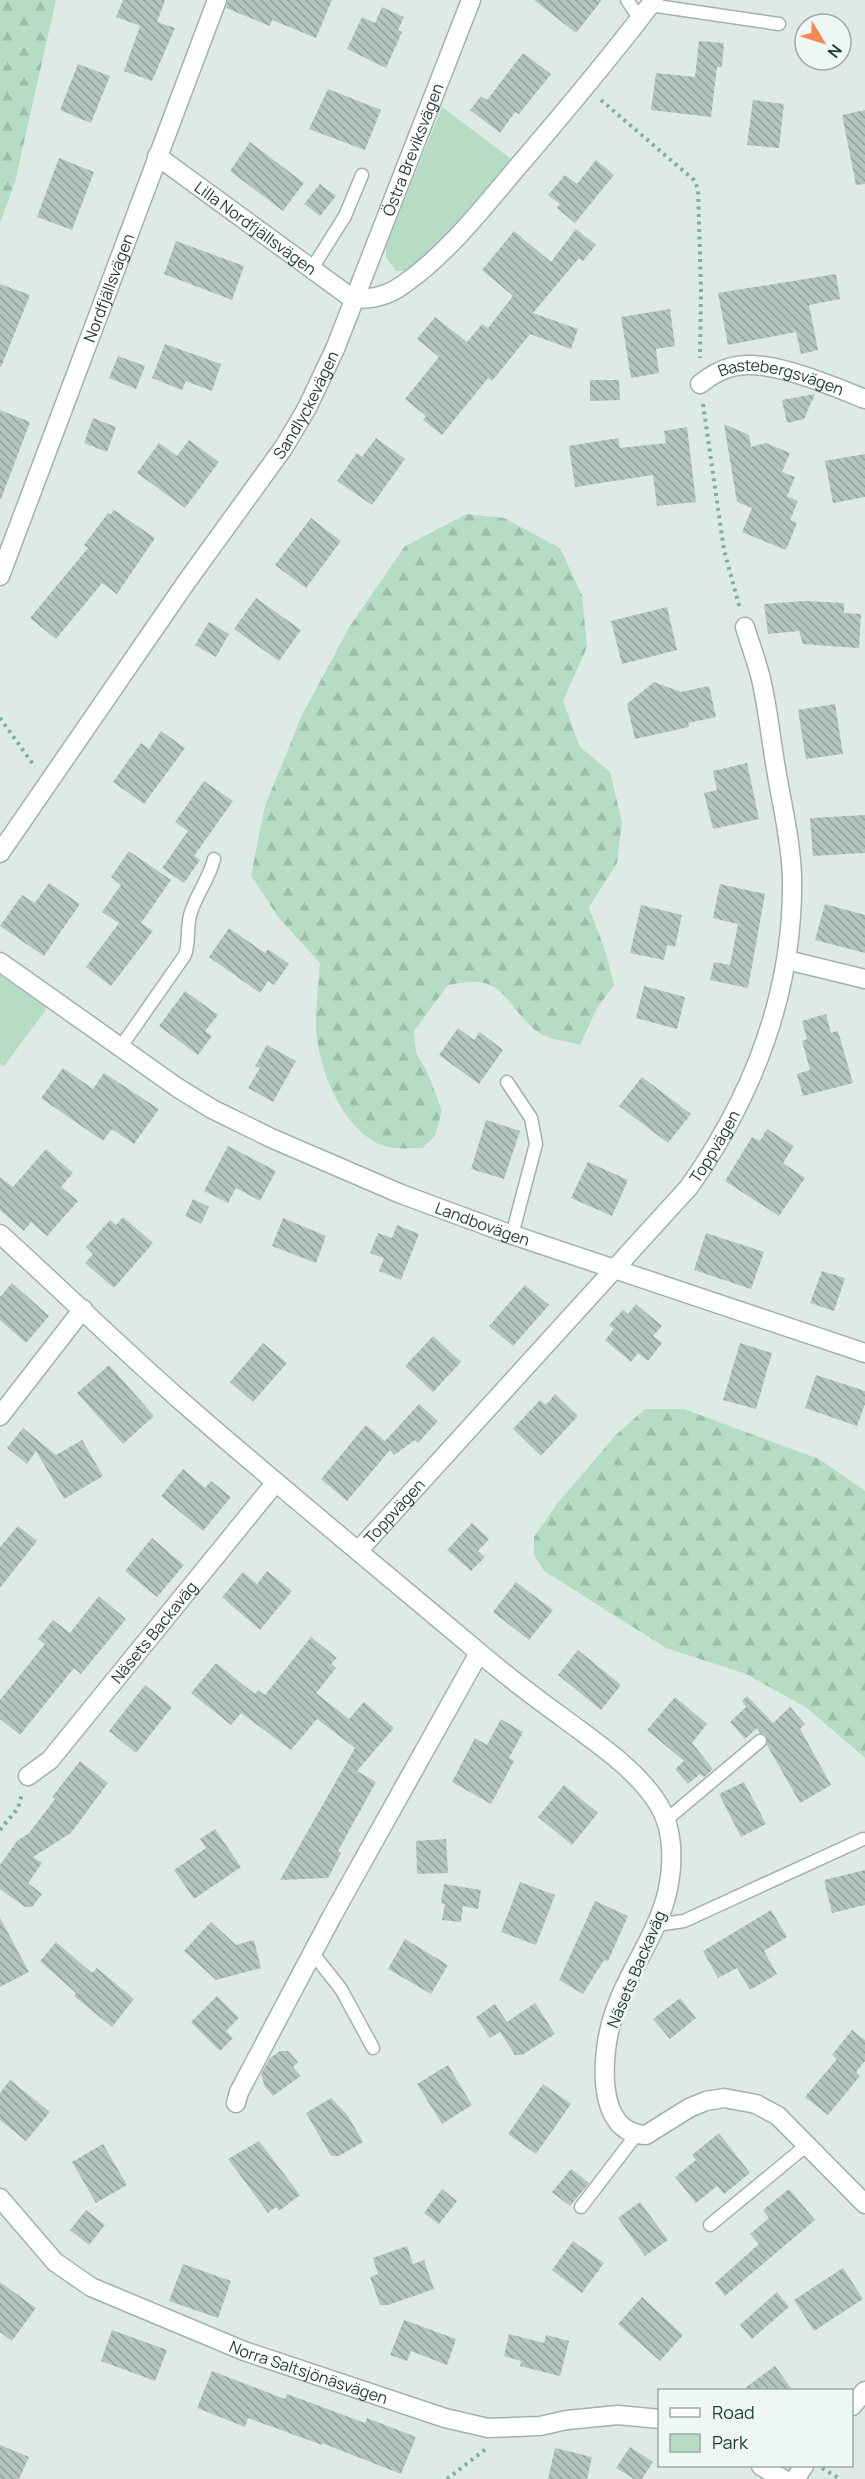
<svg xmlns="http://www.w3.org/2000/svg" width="865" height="2479" font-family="Manrope,sans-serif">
<defs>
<pattern id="forest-firs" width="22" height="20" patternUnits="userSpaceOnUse" patternTransform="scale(1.5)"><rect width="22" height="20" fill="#b6ddc4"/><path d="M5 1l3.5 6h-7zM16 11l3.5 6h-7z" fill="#9cbfa9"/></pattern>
<pattern id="building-back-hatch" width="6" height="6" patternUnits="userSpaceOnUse" patternTransform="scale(1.5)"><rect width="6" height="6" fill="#b4c5bf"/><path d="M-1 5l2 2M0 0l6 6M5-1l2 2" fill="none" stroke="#92a19c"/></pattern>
</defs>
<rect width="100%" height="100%" fill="#deeae6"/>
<!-- green -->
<g fill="#b6ddc4">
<polygon points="442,107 514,161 451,231 420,260 405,271 396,271 386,257 386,246"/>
<polygon points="0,975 46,1007 45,1011 4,1066 0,1064"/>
</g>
<!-- forest -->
<g fill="url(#forest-firs)">
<polygon points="0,0 56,0 15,182 0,223"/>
<path d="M467 514 504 518 560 548 582 595 587 647 563 701 580 747 610 772 622 822 617 863 589 907 606 953 614 985 597 1008 580 1045C567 1041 545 1039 535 1030 500 999 506 973 448 985L414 1031 416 1052 428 1074 442 1111 435 1136 422 1148C410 1148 393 1150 381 1145 341 1128 318 1067 316 1028 315 1006 319 984 320 963L278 917 251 875 265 806 302 715 350 626 405 546Z"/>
<polygon points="645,1409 684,1409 819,1459 865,1491 865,1758 807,1708 746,1674 666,1648 544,1571 534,1555 534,1537 557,1504 615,1436"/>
</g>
<!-- building -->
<g fill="url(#building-back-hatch)">
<polygon points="123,0 165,0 157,22 175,28 152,81 124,71 140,26 116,17"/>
<polygon points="228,0 332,0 316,38 272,20 270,26 226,8"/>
<polygon points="534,0 602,0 576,33"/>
<polygon points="382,7 404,17 398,30 402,32 386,68 347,49 362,17 375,23"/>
<polygon points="699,41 724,43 722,67 717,67 711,117 651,110 656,73 695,77"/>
<polygon points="523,53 551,74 519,114 515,112 500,133 470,110 481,96 487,100"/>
<polygon points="78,64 110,76 91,123 60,110"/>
<polygon points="328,89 381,110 365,150 309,129"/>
<polygon points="753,100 784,104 779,148 747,145"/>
<polygon points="865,110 865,184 856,185 842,115"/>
<polygon points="250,142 304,183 283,211 230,171"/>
<polygon points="59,158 94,172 72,230 37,217"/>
<polygon points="596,160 614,175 575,223 557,208 560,204 548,195 565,175 577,184"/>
<polygon points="320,184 336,196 320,216 304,204"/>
<polygon points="576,229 596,245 583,261 579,258 533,313 578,329 571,349 530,334 492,381 488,378 442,435 423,420 426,416 405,399 439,357 417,339 435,317 467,342 482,324 488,328 513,296 482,270 514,231 551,262"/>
<polygon points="176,241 244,266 232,300 164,274"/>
<polygon points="836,274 840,299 809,305 818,350 801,354 796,332 728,345 718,293"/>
<polygon points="0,284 30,295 1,367 0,367"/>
<polygon points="670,309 675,346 656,349 659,373 631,378 621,317"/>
<polygon points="165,344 221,364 212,391 186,381 182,390 152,378"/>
<polygon points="118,356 145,366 136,389 109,378"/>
<polygon points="590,380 619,380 620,400 590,401"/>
<polygon points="815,394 804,419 787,423 782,400"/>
<polygon points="0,410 30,422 1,499 0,499"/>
<polygon points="93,418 116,427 107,452 84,443"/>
<polygon points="724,424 749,435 751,447 766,443 790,453 782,472 795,477 787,496 798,501 790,520 797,523 786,550 742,532 752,508 737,502"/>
<polygon points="687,427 696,502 657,506 653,475 575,487 569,446 618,438 620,448 666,443 664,431"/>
<polygon points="376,438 405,459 372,505 337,481 357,453 362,457"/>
<polygon points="189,440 219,462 185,508 137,473 159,443 177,456"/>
<polygon points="865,454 865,497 833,503 825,461"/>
<polygon points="114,510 155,538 117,594 102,583 56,639 30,618 88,548 84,545 108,513 110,515"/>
<polygon points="311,518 341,541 306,588 275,565"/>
<polygon points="256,598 301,630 279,661 234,629"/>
<polygon points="805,601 844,603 844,613 861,614 859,648 803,644 799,631 768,634 764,604"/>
<polygon points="667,607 677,650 622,664 611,621"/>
<polygon points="209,622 229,634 216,657 195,645"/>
<polygon points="654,682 681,692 709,686 716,717 688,723 689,727 635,739 627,704"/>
<polygon points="835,704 843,754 806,759 798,710"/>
<polygon points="161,731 185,748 144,804 113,782 141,743 149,749"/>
<polygon points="747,763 759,819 713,829 704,793 717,790 713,771"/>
<polygon points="204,781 233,801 194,856 200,860 184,883 162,868 188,831 175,822"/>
<polygon points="865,815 865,853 813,856 810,818"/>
<polygon points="129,851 171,880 141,923 153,931 111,986 86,967 119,923 102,912 121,885 111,877"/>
<polygon points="49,883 80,904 44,956 0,926 22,895 35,903"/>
<polygon points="720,884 765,894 748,988 710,980 714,962 730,965 738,924 713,918"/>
<polygon points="825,904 865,915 865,953 815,940"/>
<polygon points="641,905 682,915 675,947 667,945 664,960 630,953"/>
<polygon points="229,928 265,953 268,949 289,964 274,985 268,981 260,993 209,957"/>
<polygon points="644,986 685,997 677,1029 636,1018"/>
<polygon points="185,991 218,1015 205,1031 212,1036 198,1055 159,1026"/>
<polygon points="826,1014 831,1033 838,1031 853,1083 803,1096 797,1074 810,1070 802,1041 807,1039 802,1021"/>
<polygon points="458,1028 474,1040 480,1032 503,1050 479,1084 439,1055"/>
<polygon points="267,1045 296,1061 273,1102 248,1088 260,1068 255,1066"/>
<polygon points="63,1068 93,1089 104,1073 159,1109 134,1144 112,1129 103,1141 41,1098"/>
<polygon points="642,1077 691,1114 668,1143 619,1106"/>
<polygon points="486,1120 520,1131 504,1179 471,1169"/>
<polygon points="767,1129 794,1146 783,1163 805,1178 779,1216 725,1181 752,1137 760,1141"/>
<polygon points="228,1146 276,1171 260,1201 236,1188 228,1203 204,1191"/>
<polygon points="46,1149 73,1173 61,1187 78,1201 47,1236 31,1222 24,1231 0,1210 0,1177 13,1187"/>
<polygon points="588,1162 628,1180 612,1216 571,1198"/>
<polygon points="193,1199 209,1207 201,1224 185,1216"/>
<polygon points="123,1217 153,1243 114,1288 85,1263 93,1254 86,1247 110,1220 116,1225"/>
<polygon points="283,1218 326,1236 316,1263 272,1246"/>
<polygon points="397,1225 419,1234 401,1280 379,1271 384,1258 370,1253 378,1233 392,1238"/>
<polygon points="706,1233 764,1252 751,1289 694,1270"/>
<polygon points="822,1271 845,1278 834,1311 810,1303"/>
<polygon points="12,1283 49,1316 26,1343 0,1320 0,1297"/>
<polygon points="525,1285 549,1305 513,1346 489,1326"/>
<polygon points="636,1304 662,1326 653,1336 662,1343 648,1361 638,1353 631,1362 605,1340 614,1329 609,1325 623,1310 628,1314"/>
<polygon points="433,1336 461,1362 433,1392 405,1366"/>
<polygon points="263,1343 287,1363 253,1402 230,1382"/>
<polygon points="740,1343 772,1353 756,1409 723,1400"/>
<polygon points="109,1365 154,1416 123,1444 77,1393"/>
<polygon points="816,1375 865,1391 865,1404 857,1426 805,1408"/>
<polygon points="555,1394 578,1416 541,1456 513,1429 540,1400 546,1405"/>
<polygon points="419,1404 438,1421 418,1443 415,1440 394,1455 390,1450 347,1501 321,1479 366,1425 385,1441"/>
<polygon points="23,1428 56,1455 82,1440 103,1476 64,1499 36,1451 27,1464 7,1448"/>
<polygon points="183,1469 205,1488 211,1481 231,1497 203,1531 161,1496"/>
<polygon points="472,1523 489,1539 478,1551 485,1557 471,1571 447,1550"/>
<polygon points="18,1526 37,1541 0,1588 0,1547"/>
<polygon points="152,1538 184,1565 157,1597 125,1571"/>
<polygon points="267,1571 292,1591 260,1630 222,1597 243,1572 257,1584"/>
<polygon points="516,1582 553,1610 529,1640 493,1612"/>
<polygon points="99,1596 126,1619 81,1674 74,1668 20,1735 0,1719 0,1700 45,1644 38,1639 53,1620 70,1633"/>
<polygon points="311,1637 337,1658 331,1664 336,1668 316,1693 349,1719 364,1702 394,1728 357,1771 376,1782 338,1851 341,1853 328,1878 280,1880 355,1748 317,1719 291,1750 241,1713 231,1725 191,1693 216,1663 255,1694 258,1690 265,1695"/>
<polygon points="578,1650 621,1685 601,1710 558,1675"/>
<polygon points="145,1685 172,1707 136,1753 109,1731"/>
<polygon points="747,1696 773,1723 790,1707 805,1724 800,1729 831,1785 800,1803 767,1745 766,1735 760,1733 757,1728 745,1739 730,1722 746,1707 742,1701"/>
<polygon points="675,1697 707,1724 692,1743 713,1769 704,1777 700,1774 688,1784 675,1769 684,1761 647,1730"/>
<polygon points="501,1719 523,1732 509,1758 514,1761 491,1804 452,1782 475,1738 487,1745"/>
<polygon points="80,1761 108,1783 71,1833 33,1857 42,1863 28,1883 42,1894 32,1907 25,1907 0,1889 0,1865 17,1841 29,1833 55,1799 52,1797"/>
<polygon points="744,1782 766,1824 741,1837 719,1794"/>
<polygon points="564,1785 598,1813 572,1845 538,1817"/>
<polygon points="215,1829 241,1867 194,1899 174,1870 206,1848 200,1839"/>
<polygon points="446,1839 448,1873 417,1874 416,1841"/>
<polygon points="865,1870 865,1905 832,1913 824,1880"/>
<polygon points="520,1882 555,1895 536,1945 501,1932"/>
<polygon points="444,1884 481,1890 478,1909 463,1906 461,1922 442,1920 445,1904 441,1903"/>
<polygon points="595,1901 628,1916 608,1961 604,1960 583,1994 559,1980"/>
<polygon points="771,1910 787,1937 764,1951 777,1974 750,1990 737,1968 718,1978 703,1951"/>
<polygon points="0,1918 29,1972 0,1987"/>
<polygon points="211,1922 236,1945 254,1940 261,1968 216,1980 184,1951"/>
<polygon points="405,1939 448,1965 431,1994 388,1969"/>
<polygon points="56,1942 92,1973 97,1968 134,1999 112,2027 74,1996 76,1993 40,1961"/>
<polygon points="217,1996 239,2018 226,2031 233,2038 220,2051 191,2022"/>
<polygon points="680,1998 696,2018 670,2039 653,2019"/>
<polygon points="535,2003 555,2034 522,2055 515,2055 500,2032 490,2038 476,2017 495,2004 507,2022"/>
<polygon points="852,2030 865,2040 865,2061 856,2072 860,2076 828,2115 805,2097 837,2059 832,2055"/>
<polygon points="280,2051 288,2051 298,2062 293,2067 301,2076 273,2096 265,2087 261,2074 270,2058"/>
<polygon points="448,2065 472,2105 442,2124 417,2084"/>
<polygon points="10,2080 50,2112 26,2141 0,2120 0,2093"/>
<polygon points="543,2084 571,2104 536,2154 508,2134"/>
<polygon points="331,2098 348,2116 363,2142 339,2156 331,2156 306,2113"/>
<polygon points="719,2133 750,2173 724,2194 717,2186 696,2203 675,2177 696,2160 692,2155"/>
<polygon points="259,2141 300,2195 279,2211 276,2207 268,2213 228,2159"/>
<polygon points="103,2144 127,2185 96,2203 72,2162"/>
<polygon points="571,2169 589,2183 570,2206 552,2192"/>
<polygon points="442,2189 457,2201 439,2224 424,2213"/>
<polygon points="789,2189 815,2220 725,2296 715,2283 759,2244 750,2234 769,2218 763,2210"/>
<polygon points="640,2202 668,2240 645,2256 618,2218"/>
<polygon points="86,2210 105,2225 89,2245 70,2230"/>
<polygon points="573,2241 604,2263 582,2293 552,2270"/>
<polygon points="407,2246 413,2264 424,2260 434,2289 388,2305 380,2305 370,2277 378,2274 373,2258"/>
<polygon points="183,2264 231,2281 218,2318 169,2301"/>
<polygon points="843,2268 863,2299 814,2331 794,2300"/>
<polygon points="0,2282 36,2308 12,2341 0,2332"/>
<polygon points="777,2292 789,2307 752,2339 740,2325"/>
<polygon points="642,2297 683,2335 660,2361 618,2324"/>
<polygon points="404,2320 456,2339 447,2365 411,2351 407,2361 390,2355"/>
<polygon points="112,2330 167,2350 155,2381 101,2361"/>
<polygon points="509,2334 544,2343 546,2335 569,2341 560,2376 520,2366 521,2361 504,2356"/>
<polygon points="775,2366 793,2391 741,2391"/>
<polygon points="212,2371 285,2399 287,2394 365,2423 367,2418 416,2437 401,2474 322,2443 322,2445 248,2418 245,2427 197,2408"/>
<polygon points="0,2445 29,2457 19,2479 0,2479"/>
<polygon points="630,2447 653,2462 642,2479 634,2479 616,2468"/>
<polygon points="555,2448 592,2457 587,2479 548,2479"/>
</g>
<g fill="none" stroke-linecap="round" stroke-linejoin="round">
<defs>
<g id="service">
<polyline points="627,0 640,19"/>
<polyline points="650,5 779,24"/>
<polyline points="311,270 345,216 362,175"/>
<path d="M120 1048 185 955C190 940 186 926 191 912 197 893 209 879 214 859"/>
<polyline points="507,1082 531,1118 536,1144 512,1235"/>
<polyline points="666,1820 760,1741"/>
<polyline points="656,1925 684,1921 863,1839"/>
<polyline points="314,1955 341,1989 373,2048"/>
<polyline points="581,2207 636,2135"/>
<polyline points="710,2225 807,2145"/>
</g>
<g id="minor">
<path id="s1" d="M157 156 353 299"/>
<path d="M353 299C373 299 388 296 404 284 447 254 482 209 515 170 563 114 610 58 654 0"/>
<path id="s2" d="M700 384C710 376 719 370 732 367 767 357 832 386 865 399"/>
<path id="s3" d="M0 576 217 0"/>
<path id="s4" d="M0 853 185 584 284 447 307 408 335 349 471 0"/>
<polyline points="787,960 865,979"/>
<path id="s5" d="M0 962 178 1088 212 1109 271 1138 401 1194 504 1232 865 1353"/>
<path d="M0 1234C63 1291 124 1351 188 1407 280 1487 375 1565 469 1644 499 1670 530 1694 562 1717 595 1742 631 1765 655 1799 674 1826 674 1858 668 1889 658 1936 625 1974 612 2020 602 2053 594 2134 646 2135L689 2108 706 2101 724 2098 756 2104 778 2116 865 2204"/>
<polyline points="0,1416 83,1309"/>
<path id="s6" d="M358 1551 689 1187C753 1096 794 991 792 877 791 841 782 805 776 769 771 740 768 709 761 679 757 662 750 644 745 627"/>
<path id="s7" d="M28 1776 50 1760 276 1482"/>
<polyline points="236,2103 239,2092 331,1918 479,1653"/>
<path id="s8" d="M0 2198 55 2262 91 2287 244 2351 445 2418 488 2428 540 2426 567 2420 618 2415 660 2419"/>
<polyline points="852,2406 865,2391"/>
<polyline points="761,2466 783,2479"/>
<polyline points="795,2479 804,2466"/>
</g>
</defs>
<!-- service casing -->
<use href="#service" stroke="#a1b2ae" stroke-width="15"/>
<!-- minor casing -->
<use href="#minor" stroke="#a1b2ae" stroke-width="21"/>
<!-- path -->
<g stroke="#7eafa4" stroke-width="4" stroke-dasharray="3 4.5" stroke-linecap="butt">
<polyline points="601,100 694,180 698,189 701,290 700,358"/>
<polyline points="703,404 724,550 740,609"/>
<polyline points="0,718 35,767"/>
<polyline points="0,1830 18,1808 22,1794"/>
<polyline points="822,2468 840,2479"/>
<polyline points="447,2479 487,2448"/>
</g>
<!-- service -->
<use href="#service" stroke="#fff" stroke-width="12"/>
<!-- minor -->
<use href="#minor" stroke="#fff" stroke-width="18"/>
</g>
<g text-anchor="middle" stroke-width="5" stroke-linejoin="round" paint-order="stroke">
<!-- street labels -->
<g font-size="16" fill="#1f3b36" stroke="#eff7f4">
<text dy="6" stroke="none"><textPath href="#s4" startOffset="820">Östra Breviksvägen</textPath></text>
<text dy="6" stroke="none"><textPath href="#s1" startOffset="122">Lilla Nordfjällsvägen</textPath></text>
<text dy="6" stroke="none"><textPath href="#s3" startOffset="308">Nordfjällsvägen</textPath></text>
<text dy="6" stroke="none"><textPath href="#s2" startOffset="87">Bastebergsvägen</textPath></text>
<text dy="6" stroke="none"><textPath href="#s4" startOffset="543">Sandlyckevägen</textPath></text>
<text dy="6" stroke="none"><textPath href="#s6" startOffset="540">Toppvägen</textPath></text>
<text dy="6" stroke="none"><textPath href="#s5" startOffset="552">Landbovägen</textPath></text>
<text dy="6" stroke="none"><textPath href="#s6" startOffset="54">Toppvägen</textPath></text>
<text dy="6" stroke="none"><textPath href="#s7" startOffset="192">Näsets Backaväg</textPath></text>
<text transform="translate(636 1969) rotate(-67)" y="6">Näsets Backaväg</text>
<text dy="6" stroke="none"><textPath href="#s8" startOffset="362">Norra Saltsjönäsvägen</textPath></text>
</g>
</g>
<!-- legend -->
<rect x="658" y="2389" width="195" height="78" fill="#eff7f4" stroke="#9caca8" stroke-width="1.5"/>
<rect x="670" y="2408" width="30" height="9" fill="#ffffff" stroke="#9caca8" stroke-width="1.5"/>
<text x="712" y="2419" font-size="18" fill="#1f3b36">Road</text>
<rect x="670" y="2434" width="30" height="18" fill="#b6ddc4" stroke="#9caca8" stroke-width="1.5"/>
<text x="712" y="2449" font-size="18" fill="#1f3b36">Park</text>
<!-- north arrow -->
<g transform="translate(823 42) rotate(128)"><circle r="28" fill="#eff7f4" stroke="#9caca8" stroke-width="1.5"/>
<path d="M0-4.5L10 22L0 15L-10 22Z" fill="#f68951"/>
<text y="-9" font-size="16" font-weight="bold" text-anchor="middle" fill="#1f3b36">N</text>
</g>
</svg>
